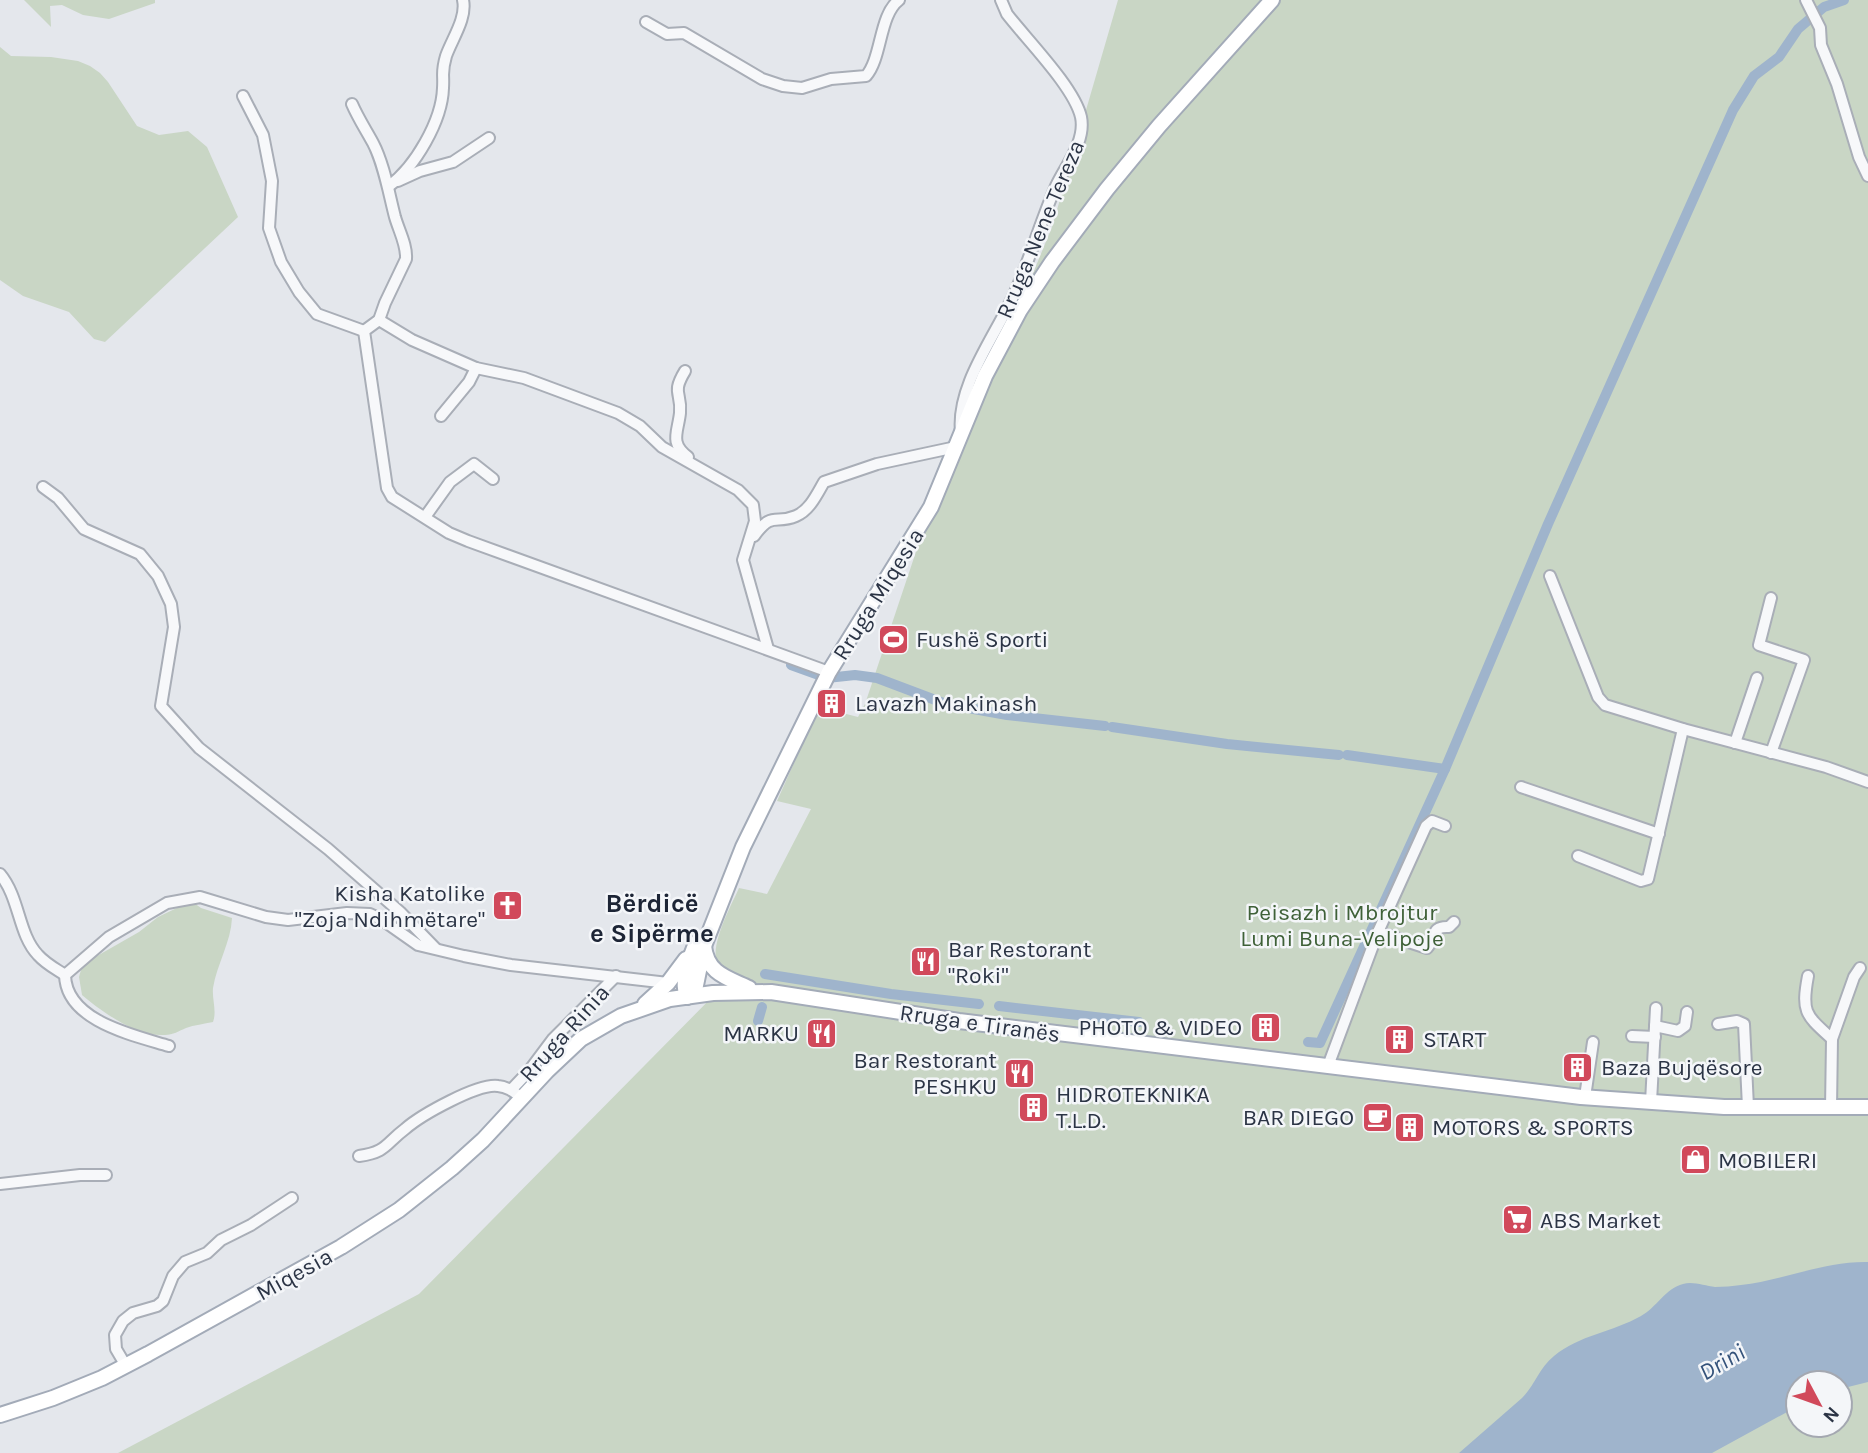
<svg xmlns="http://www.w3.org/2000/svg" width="1868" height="1453" font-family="Karla,sans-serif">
<rect width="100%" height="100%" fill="#e4e7ec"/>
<!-- green -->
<g fill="#c9d6c5" fill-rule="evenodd">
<polygon points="24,0 155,0 155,3 109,19 83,15 62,5 50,6 51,27"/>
<path d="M1118 0H1868V1453H118L419 1294 722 987 730 970C696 969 732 904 739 888L767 894 811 809 777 801 819 707 858 717 865 704 932 504 987 385 1052 227ZM1798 1383H1840V1425H1798Z"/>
<polygon points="0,47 11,56 51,57 78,61 90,66 100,73 108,82 137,126 159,135 188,131 207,147 238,217 105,342 94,339 69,312 23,296 0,280"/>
<path d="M194 903 201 908 232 918C231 942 217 964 213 988 212 1000 217 1011 213 1022 204 1024 194 1025 186 1028 179 1031 173 1035 165 1035 137 1037 102 1012 82 995L79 977 81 970 90 960 139 932 158 917 181 906Z"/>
</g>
<!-- water -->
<path fill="#9fb4cc" d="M1868 1262V1382L1840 1389V1383H1798V1406L1712 1453H1459L1522 1398C1535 1385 1539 1368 1554 1356 1579 1335 1613 1332 1641 1316 1656 1308 1666 1288 1683 1284 1693 1281 1705 1286 1715 1287 1723 1287 1733 1286 1741 1285 1784 1280 1825 1261 1868 1262Z"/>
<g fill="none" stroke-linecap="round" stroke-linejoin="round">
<!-- canal -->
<g stroke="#9fb4cc" stroke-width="10">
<polyline points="791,665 827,678 855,675 877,678 946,704 1007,715 1105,726"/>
<polyline points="1112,727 1227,744 1339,755"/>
<polyline points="1347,755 1445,769"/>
<polyline points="765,974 891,994 979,1004"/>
<polyline points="999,1006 1139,1022"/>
<polyline points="758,1021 762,1007"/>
<polyline points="1308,1042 1320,1043 1445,769 1548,524 1733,110 1754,76 1779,57 1798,29 1824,7 1844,0"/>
</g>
<defs>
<g id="minor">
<polyline points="1806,0 1820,28 1821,45 1837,84 1859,157 1868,176"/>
<path d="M646 22 667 34 684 33 762 79 783 86 802 88 831 79 866 76C882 58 879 15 899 0"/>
<polyline points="243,96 263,135 272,181 269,228 281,262 299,292 317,314 364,331"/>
<path d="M352 104C358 118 366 130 373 143 384 164 389 194 395 217 399 231 407 245 406 259L385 303 379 320 364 331 387 488 392 497 449 533 468 541 829 672"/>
<polyline points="398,181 420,171 453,162 489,138"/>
<path d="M389 186C415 167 442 121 443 88 444 73 441 73 446 56 452 39 467 18 463 0"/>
<polyline points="379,320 412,340 476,368 524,378 618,413 640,426 662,447 738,490 753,505 755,521 743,560 768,649"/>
<path d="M685 371C671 394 682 392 680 413 678 432 669 443 688 457"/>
<polyline points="441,416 469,382 476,368"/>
<path d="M961 432C956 384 998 333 1016 290 1031 256 1041 220 1056 186 1066 165 1086 141 1081 117 1074 87 1027 40 1007 14L1001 0"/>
<polyline points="43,487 58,498 84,529 140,554 158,576 171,604 174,627 161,706 199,748 328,849 400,912 435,948"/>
<polyline points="425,517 450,482 474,464 493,479"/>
<path d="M754 536C773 510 775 525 796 516 810 510 817 494 824 482L877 464 956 447"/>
<polyline points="1550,576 1598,697 1605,705 1683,729 1826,767 1868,782"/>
<polyline points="1735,743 1757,678"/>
<polyline points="1771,753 1804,660 1759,645 1771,598"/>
<polyline points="1521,787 1659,834"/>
<polyline points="1578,856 1641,881 1648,879 1683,729"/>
<path d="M0 874C20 898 18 934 38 955 46 964 56 969 65 975"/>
<path d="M1378 932 1427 948C1437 937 1430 926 1449 927L1454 922"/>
<path d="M1808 976C1801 1013 1806 1015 1832 1039"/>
<polyline points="1718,1024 1737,1021 1744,1024 1748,1107"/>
<polyline points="1655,1026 1678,1031 1685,1026 1687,1012"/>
<polyline points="1632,1036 1655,1037"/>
<path d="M169 1046C133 1035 66 1021 65 975L109 937 167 903 200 897 266 917 288 920 347 913 370 914 381 919 418 945 464 956 511 965 668 983"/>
<polyline points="1328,1066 1378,932 1426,826 1432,821 1445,826"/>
<polyline points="512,1089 529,1071 553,1039 616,976"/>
<polyline points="1585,1097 1593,1042"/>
<polyline points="1651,1102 1656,1008"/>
<polyline points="1831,1108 1832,1039 1854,977 1860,968"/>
<path d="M359 1156C387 1152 385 1144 405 1129 421 1115 478 1083 498 1086 508 1087 514 1092 522 1098"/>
<polyline points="0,1184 80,1175 106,1175"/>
<polyline points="126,1366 116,1349 115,1335 123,1321 133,1313 157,1306 163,1301 173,1276 185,1262 207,1253 221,1240 251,1225 292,1198"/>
</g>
<g id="major">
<path d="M704 946C707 974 728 978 749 988"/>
<polyline points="694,995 704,946 743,847 829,672 931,507 985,376 1020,310 1052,262 1107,189 1159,126 1272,0"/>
<path d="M687 997C680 979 690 959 696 943"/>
<polyline points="645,1004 668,983 686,959"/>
<polyline points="0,1415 53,1398 102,1378 148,1354 341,1247 399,1210 452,1168 483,1140 547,1071 581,1039 621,1016 670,999 713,993 771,992 959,1021 1581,1097 1724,1107 1868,1107"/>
</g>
</defs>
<!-- minor casing -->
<use href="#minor" stroke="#a9aeb7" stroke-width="14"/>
<!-- major casing -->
<use href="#major" stroke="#a3abb8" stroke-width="18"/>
<!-- minor -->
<use href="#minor" stroke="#f7f8fa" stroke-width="10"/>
<!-- major -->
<use href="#major" stroke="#fff" stroke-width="14"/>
</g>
<!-- icons -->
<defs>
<symbol id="stadium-square" viewBox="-11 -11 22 22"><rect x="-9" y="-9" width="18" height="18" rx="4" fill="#d1495b" stroke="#f4f6f9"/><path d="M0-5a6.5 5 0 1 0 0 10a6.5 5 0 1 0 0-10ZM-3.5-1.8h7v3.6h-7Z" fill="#fff"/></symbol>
<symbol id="building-square" viewBox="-11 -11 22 22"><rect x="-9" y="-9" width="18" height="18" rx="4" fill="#d1495b" stroke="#f4f6f9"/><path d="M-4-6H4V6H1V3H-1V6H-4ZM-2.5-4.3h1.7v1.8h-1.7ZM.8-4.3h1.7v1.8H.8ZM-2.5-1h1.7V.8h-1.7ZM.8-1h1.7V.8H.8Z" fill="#fff"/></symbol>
<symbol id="church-square" viewBox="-11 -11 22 22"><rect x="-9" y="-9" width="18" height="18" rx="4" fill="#d1495b" stroke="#f4f6f9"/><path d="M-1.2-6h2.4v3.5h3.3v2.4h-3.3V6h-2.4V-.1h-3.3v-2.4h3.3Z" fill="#fff"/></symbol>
<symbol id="restaurant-square" viewBox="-11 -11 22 22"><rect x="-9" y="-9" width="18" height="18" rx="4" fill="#d1495b" stroke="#f4f6f9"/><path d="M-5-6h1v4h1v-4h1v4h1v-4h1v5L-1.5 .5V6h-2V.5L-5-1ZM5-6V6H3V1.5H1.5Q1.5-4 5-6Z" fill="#fff"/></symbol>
<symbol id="cafe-square" viewBox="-11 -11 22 22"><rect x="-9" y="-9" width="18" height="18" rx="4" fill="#d1495b" stroke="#f4f6f9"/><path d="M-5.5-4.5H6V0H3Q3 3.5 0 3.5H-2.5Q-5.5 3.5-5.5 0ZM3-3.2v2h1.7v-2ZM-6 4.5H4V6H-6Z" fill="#fff"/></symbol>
<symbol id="shop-square" viewBox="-11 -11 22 22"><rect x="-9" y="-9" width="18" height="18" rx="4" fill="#d1495b" stroke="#f4f6f9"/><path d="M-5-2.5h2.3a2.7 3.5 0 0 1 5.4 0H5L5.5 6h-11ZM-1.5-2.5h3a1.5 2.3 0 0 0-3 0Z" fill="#fff"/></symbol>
<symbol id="supermarket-square" viewBox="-11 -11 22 22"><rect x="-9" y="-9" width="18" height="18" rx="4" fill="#d1495b" stroke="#f4f6f9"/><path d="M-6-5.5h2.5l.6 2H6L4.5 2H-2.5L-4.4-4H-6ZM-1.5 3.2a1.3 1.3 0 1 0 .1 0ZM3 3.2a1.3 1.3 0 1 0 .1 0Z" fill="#fff"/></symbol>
</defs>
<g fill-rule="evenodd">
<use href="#stadium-square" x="876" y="622" width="35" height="35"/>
<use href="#building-square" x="814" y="686" width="35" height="35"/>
<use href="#church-square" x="490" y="888" width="35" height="35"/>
<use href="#restaurant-square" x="908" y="944" width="35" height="35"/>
<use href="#building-square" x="1248" y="1010" width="35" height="35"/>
<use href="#restaurant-square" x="804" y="1016" width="35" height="35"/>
<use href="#building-square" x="1382" y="1022" width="35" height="35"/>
<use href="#building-square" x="1560" y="1050" width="35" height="35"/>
<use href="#restaurant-square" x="1002" y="1056" width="35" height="35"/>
<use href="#building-square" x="1016" y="1090" width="35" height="35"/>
<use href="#cafe-square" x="1360" y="1100" width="35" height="35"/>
<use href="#building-square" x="1392" y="1110" width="35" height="35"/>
<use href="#shop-square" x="1678" y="1142" width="35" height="35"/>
<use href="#supermarket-square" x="1500" y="1202" width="35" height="35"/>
</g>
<g text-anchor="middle" stroke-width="5" stroke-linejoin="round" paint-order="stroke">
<!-- street labels -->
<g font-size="23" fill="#2b3445" stroke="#f4f6f9">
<text transform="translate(1040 229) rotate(-67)" y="8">Rruga Nene Tereza</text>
<text transform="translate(878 594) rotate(-58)" y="8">Rruga Miqesia</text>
<text transform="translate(980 1023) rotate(8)" y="8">Rruga e Tiranës</text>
<text transform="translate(564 1033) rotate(-48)" y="8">Rruga Rinia</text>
<text transform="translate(294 1274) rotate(-29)" y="8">Miqesia</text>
</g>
<!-- poi labels -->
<g font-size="23" fill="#2b3445" stroke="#f4f6f9" text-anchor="start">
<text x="916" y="647">Fushë Sporti</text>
<text x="855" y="711">Lavazh Makinash</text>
<text x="485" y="901" text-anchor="end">Kisha Katolike<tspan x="485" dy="26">"Zoja Ndihmëtare"</tspan></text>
<text x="948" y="957">Bar Restorant<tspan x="948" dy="26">"Roki"</tspan></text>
<text x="1242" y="1035" text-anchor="end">PHOTO &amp; VIDEO</text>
<text x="799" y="1041" text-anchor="end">MARKU</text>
<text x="1423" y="1047">START</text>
<text x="997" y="1068" text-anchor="end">Bar Restorant<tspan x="997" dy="26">PESHKU</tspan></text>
<text x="1601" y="1075">Baza Bujqësore</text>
<text x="1056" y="1102">HIDROTEKNIKA<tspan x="1056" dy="26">T.L.D.</tspan></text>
<text x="1354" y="1125" text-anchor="end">BAR DIEGO</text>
<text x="1432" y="1135">MOTORS &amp; SPORTS</text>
<text x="1718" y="1168">MOBILERI</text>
<text x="1540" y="1228">ABS Market</text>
</g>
<!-- park labels -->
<g font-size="23" fill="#3f6138" stroke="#f4f6f9">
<text x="1342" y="920">Peisazh i Mbrojtur<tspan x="1342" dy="26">Lumi Buna-Velipoje</tspan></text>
</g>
<!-- water labels -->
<g font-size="24" font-style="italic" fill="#34527a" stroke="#f4f6f9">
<text transform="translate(1722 1362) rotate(-30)" y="8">Drini</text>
</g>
<!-- quarter labels -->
<g font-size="26" font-weight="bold" fill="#1d2536" stroke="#f4f6f9">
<text x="652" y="912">Bërdicë<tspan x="652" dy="30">e Sipërme</tspan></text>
</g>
</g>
<!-- north arrow -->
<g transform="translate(1819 1404) rotate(131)"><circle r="33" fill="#f4f6f9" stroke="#a4a8b1" stroke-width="2"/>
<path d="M0-5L12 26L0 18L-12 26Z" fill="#d1495b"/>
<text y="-10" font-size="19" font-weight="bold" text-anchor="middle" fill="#2b3445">N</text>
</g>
</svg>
